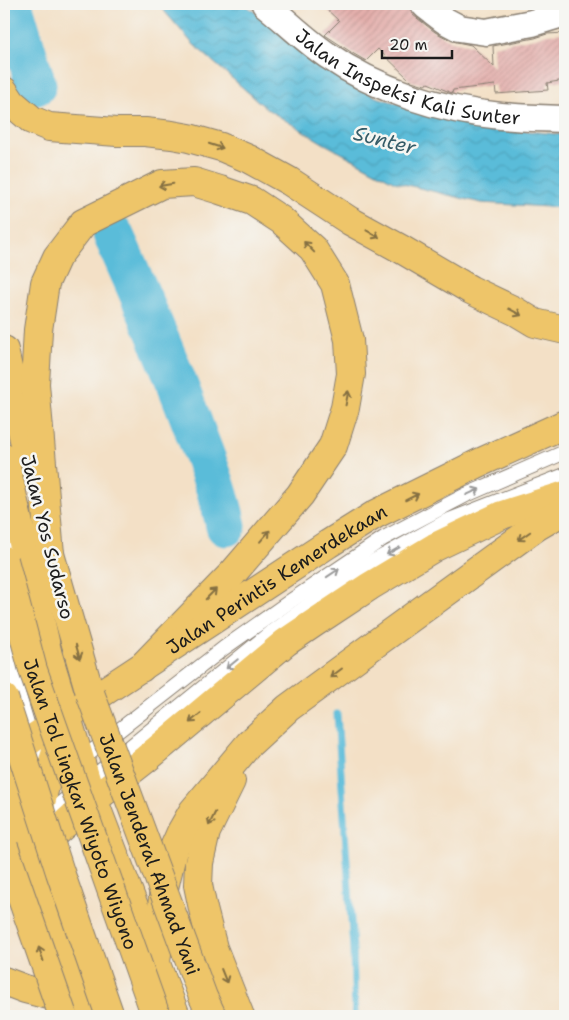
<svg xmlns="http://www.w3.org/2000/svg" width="569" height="1020" font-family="'Shantell Sans',sans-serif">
<defs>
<pattern id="water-waves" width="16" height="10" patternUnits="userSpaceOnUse" patternTransform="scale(1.25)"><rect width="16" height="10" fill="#5abcd9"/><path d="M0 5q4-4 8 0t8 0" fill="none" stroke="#4ea1ba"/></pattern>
<pattern id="building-hatch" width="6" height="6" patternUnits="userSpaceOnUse" patternTransform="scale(1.25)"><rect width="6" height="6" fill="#e4afac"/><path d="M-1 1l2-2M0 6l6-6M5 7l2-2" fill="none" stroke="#c39693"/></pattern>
</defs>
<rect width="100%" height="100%" fill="#f6f6f2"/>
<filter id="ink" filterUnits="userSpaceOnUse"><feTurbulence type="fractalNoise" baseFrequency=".02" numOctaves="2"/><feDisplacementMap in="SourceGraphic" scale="10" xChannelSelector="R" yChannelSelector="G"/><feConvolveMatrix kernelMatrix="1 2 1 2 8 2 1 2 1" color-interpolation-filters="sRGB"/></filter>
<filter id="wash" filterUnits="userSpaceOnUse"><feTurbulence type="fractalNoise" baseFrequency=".0096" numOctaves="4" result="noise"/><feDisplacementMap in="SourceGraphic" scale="20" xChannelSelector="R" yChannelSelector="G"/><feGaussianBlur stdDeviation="1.12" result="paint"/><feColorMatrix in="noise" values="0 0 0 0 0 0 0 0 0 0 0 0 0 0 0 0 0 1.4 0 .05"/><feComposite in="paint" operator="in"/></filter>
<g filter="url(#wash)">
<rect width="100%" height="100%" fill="#f3e0c6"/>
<!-- water -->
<polygon fill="url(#water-waves)" stroke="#3b6c7a" points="158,4 244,4 288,37 376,97 471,125 565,135 565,208 481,203 395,182 323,143 267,109 193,44"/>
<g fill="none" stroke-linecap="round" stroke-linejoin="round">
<!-- stream -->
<polyline stroke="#5abcd9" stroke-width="7" points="337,714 353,949 355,1016"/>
<!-- river -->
<g stroke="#5abcd9" stroke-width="41">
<polyline points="12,4 36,85"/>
<path d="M113 234C143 301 173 369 198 439 209 468 220 496 226 526"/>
</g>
</g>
<g id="blocks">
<!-- building -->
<polygon fill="url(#building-hatch)" points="321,4 409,4 410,8 413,15 435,32 452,41 471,45 494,67 493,46 535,38 547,34 565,33 565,80 547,83 548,90 496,94 495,85 453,90 452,93 428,83 425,85 415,82 411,81 378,49 366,61 354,54 325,35 339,21"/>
</g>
</g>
<g filter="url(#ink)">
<use href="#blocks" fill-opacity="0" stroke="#887e71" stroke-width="1"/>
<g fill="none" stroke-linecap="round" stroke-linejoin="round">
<defs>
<g id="service">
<polyline points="4,539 11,563"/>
<polyline points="4,645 42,774"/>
<polyline points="77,763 224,648 292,600 384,538 466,495 565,452"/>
<polyline points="39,821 270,633 339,583 369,564 447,521 565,475"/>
</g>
<g id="minor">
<path id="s1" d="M265 4C285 20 305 40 327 55 377 90 440 110 501 116 522 118 544 118 565 119"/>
<polyline points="424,4 427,7 444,20 459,28 486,32 532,23 565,13"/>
</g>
<g id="trunk">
<polyline points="4,91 12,103 32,120 49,127 117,132 145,132 172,135 189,138 221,147 249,159 289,181 350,221 401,249 471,290 515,311 535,323 565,330"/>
<polyline points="4,350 27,453"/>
<polyline points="4,457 48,655 87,783 176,1016"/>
<polyline points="46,536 50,554 90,693"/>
<polyline points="50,554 35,384 38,330 45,283 57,257 83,223 162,184 194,182 220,190 252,201 281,220 313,249 335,284 349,340 351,374 345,408 333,446 300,495 233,573 141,668"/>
<path id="s2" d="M4 761 32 739 328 544 376 514 479 463 565 424"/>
<polyline points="231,781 206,832 199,863 198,885 203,909 213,948 240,1016"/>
<polyline points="4,783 39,889 62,951 85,1016"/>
<polyline points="37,821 45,786 63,730"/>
<polyline points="28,857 77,813 146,759 286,642 314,623 370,586 435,547 502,515 565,495"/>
<polyline points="156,963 164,888 173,850 181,832 193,811 249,744 288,708 375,644 536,527 565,510"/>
<polyline points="4,981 25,989 76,1002"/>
</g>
</defs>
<!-- service casing -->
<use href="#service" stroke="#887e71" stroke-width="16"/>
<!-- minor casing -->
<use href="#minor" stroke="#887e71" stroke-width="29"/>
<!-- trunk casing -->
<use href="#trunk" stroke="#887e71" stroke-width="30"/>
<!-- service -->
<use href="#service" stroke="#fff" stroke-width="14"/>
<!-- minor -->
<use href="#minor" stroke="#fff" stroke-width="26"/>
<!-- trunk -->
<use href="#trunk" stroke="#eec569" stroke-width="28"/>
<defs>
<g id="trunk-bridge">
<path id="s3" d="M90 693 203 997 212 1016"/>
<polyline points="4,847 63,1016"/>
</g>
<g id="motorway-bridge">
<path id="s4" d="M4 560 33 670 156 1016"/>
<polyline points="4,698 60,872 110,1016"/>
</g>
</defs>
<!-- trunk-bridge casing -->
<use href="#trunk-bridge" stroke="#887e71" stroke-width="30" stroke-linecap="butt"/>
<!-- motorway-bridge casing -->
<use href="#motorway-bridge" stroke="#887e71" stroke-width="30" stroke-linecap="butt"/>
<!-- trunk-bridge -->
<use href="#trunk-bridge" stroke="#eec569" stroke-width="28"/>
<!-- motorway-bridge -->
<use href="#motorway-bridge" stroke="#eec569" stroke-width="28"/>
</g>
<!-- one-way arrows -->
<defs><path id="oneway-shaft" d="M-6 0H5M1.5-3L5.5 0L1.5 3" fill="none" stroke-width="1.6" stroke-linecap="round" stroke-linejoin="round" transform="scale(1.25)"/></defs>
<g stroke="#857042">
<use href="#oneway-shaft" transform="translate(216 146) rotate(18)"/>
<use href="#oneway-shaft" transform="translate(166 185) rotate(170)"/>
<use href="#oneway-shaft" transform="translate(373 234) rotate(29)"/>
<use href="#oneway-shaft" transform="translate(309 247) rotate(-134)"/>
<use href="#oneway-shaft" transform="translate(515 312) rotate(28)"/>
<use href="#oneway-shaft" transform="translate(347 398) rotate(-79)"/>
<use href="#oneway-shaft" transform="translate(412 497) rotate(-26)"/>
<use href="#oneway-shaft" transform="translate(265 536) rotate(-49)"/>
<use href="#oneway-shaft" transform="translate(524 536) rotate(145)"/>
<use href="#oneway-shaft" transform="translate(211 594) rotate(-45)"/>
<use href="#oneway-shaft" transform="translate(78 652) rotate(74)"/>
<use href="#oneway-shaft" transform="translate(336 673) rotate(143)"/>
<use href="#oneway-shaft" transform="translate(195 718) rotate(140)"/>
<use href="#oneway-shaft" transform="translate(212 819) rotate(116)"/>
<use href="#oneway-shaft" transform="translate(41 954) rotate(-109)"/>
<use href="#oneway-shaft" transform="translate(224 976) rotate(68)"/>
</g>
<g stroke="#999">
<use href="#oneway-shaft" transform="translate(473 492) rotate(-24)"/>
<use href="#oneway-shaft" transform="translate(393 551) rotate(151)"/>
<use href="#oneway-shaft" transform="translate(333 573) rotate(-34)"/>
<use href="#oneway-shaft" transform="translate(232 664) rotate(141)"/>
</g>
</g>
<g text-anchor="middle" stroke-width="5" stroke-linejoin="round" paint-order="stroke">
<!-- street labels -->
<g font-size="19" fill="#1c1c1c" stroke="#f6f6f2">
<text dy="7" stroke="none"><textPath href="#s1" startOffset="165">Jalan Inspeksi Kali Sunter</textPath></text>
<text transform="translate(48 537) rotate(76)" y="7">Jalan Yos Sudarso</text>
<text dy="7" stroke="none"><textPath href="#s2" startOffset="328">Jalan Perintis Kemerdekaan</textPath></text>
<text dy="7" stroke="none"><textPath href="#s4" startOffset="256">Jalan Tol Lingkar Wiyoto Wiyono</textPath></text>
<text dy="7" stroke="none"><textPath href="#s3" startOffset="172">Jalan Jenderal Ahmad Yani</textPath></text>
</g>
<!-- water labels -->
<g font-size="20" font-style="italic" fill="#355c68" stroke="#f6f6f2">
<text transform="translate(385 140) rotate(14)" y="7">Sunter</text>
</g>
</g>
<!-- margin -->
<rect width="569" height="1020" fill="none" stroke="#f6f6f2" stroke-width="20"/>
<!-- scale -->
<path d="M382 50v8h70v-8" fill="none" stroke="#1c1c1c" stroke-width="2.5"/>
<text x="389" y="50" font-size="15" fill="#1c1c1c" stroke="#f6f6f2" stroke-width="4" paint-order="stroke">20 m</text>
</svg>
